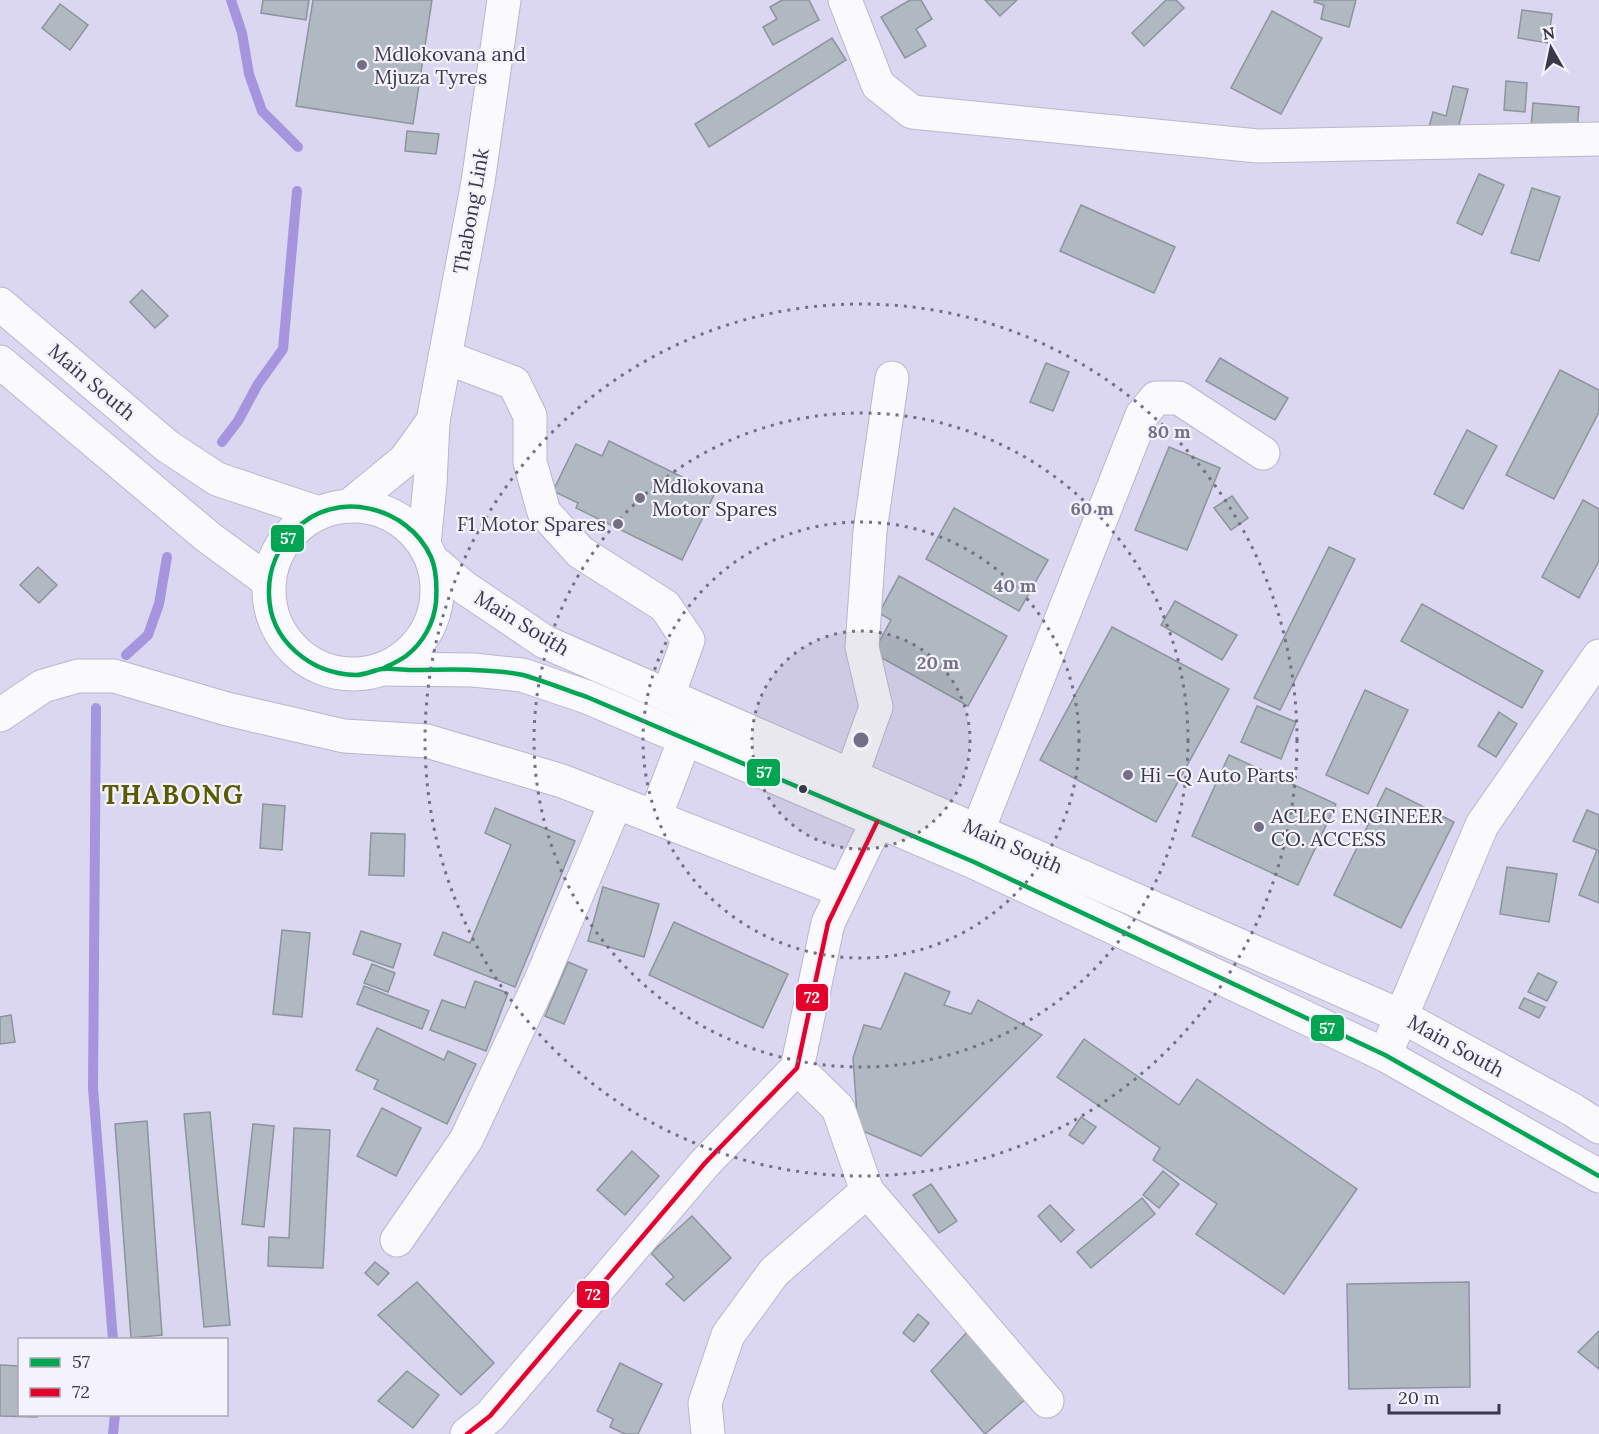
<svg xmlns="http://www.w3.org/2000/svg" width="1599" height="1434" font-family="Lora,serif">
<rect width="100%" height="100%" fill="#dbd7f1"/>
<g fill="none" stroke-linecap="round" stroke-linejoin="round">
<!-- stream -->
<g stroke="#a595df" stroke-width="10">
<polyline points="231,0 242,33 249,74 262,111 298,147"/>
<polyline points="222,442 238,421 258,384 283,349 297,191"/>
<polyline points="126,655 148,635 159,604 167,557"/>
<polyline points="96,708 93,1088 113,1340"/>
<polyline points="113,1434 115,1414"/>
</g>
</g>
<!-- building -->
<g fill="#b0b8c1" stroke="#8c949d" stroke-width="1.5">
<polygon points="263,0 309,0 306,20 261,13"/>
<polygon points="313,0 432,0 413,124 296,106"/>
<polygon points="782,0 809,0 819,20 773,45 763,27 777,19 770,7"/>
<polygon points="910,0 921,0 932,19 916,29 926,46 905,58 881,17"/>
<polygon points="985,0 1017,0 1000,16"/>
<polygon points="1166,0 1176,0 1184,8 1144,46 1132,33"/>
<polygon points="1315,0 1356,0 1349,27 1321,19 1324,5 1314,2"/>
<polygon points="60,4 88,25 70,50 42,28"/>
<polygon points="1522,10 1552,14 1548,43 1518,38"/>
<polygon points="1272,11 1322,38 1281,114 1231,88"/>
<polygon points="832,38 846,60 709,147 695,124"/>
<polygon points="1506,81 1527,83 1525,112 1504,110"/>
<polygon points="1453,86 1468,89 1456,137 1428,131 1433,112 1446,116"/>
<polygon points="1533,103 1579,107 1577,131 1531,127"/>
<polygon points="407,131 439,134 436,154 405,151"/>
<polygon points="1479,174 1504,185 1482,235 1457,223"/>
<polygon points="1532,188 1560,197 1539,261 1511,253"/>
<polygon points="1081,205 1175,247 1154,293 1060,251"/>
<polygon points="142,290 168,316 155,328 130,302"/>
<polygon points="1220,358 1288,398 1275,420 1206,381"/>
<polygon points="1046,363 1069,372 1053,411 1030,402"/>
<polygon points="1560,370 1599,390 1599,412 1554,499 1506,475"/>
<polygon points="1467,430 1497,446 1463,509 1434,494"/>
<polygon points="609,441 715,493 682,560 576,508 578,503 553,491 576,444 602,456"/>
<polygon points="1169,447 1220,468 1187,550 1135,530"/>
<polygon points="1232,496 1248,518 1231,530 1214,508"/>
<polygon points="1583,500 1599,509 1599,561 1579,598 1542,577"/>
<polygon points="954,508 1048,560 1019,611 926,559"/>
<polygon points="1329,547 1355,559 1280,710 1254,698"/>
<polygon points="38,567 57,585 39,603 20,585"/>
<polygon points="899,576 1007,636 968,706 873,653 891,620 879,613"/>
<polygon points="1175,601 1237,635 1222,660 1161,625"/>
<polygon points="1422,604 1543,671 1522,708 1401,641"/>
<polygon points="1112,627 1229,689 1156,822 1040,760"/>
<polygon points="1365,690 1408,710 1368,794 1326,775"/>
<polygon points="1257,706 1296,722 1281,759 1241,742"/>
<polygon points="1499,712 1517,724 1496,757 1478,746"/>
<polygon points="1229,755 1336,804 1298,885 1192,836"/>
<polygon points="1386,788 1454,822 1401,928 1334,895"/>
<polygon points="263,804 285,806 282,850 260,848"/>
<polygon points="495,808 575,841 515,987 434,955 443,932 470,943 511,845 485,833"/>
<polygon points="1587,810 1599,815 1599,903 1579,895 1597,850 1573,841"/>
<polygon points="371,833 405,834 404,876 369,875"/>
<polygon points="1507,867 1557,874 1549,922 1500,914"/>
<polygon points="603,887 659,904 644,957 588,941"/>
<polygon points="674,922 788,974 763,1028 649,975"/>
<polygon points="282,930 310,933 302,1017 273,1014"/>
<polygon points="361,931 401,944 393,968 353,954"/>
<polygon points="568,962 587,970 564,1024 545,1016"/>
<polygon points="372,964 395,973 388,992 364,983"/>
<polygon points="905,973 950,992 944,1005 971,1014 978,1000 1042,1035 921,1156 858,1129 853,1058 864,1025 881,1029"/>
<polygon points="1538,973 1557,982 1547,1001 1528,992"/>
<polygon points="475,981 508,993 486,1051 430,1030 442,1000 465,1008"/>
<polygon points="364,986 429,1011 422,1029 357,1004"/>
<polygon points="1524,998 1545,1007 1539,1018 1519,1008"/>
<polygon points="11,1015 15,1042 0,1044 0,1017"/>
<polygon points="377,1028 444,1060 448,1051 476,1064 447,1124 374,1089 378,1080 356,1070"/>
<polygon points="1084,1039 1179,1105 1197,1079 1357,1189 1284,1294 1196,1234 1217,1204 1153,1160 1160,1148 1057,1077"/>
<polygon points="382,1108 421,1128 396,1176 357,1156"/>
<polygon points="210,1112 230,1325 204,1327 184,1114"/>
<polygon points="1081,1117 1096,1127 1083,1144 1069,1135"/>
<polygon points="147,1121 162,1335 131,1338 115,1124"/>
<polygon points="253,1124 274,1126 264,1227 242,1224"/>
<polygon points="294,1128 330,1130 323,1268 268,1266 269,1237 289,1238"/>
<polygon points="632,1151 659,1176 625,1215 597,1190"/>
<polygon points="1163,1171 1179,1184 1159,1208 1143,1195"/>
<polygon points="931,1184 957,1221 939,1233 913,1195"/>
<polygon points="1142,1198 1155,1214 1091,1268 1077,1252"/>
<polygon points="1050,1205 1074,1230 1061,1242 1038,1216"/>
<polygon points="692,1216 731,1258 684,1301 666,1284 674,1277 651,1253"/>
<polygon points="375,1262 389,1273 378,1285 365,1273"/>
<polygon points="417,1282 494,1363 461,1395 378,1315"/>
<polygon points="1469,1282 1470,1387 1349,1389 1347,1284"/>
<polygon points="918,1314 929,1323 914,1342 903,1333"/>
<polygon points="968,1331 1028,1397 985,1434 931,1371"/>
<polygon points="1599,1331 1599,1369 1578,1352"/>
<polygon points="620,1363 662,1384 638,1434 625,1434 610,1427 613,1419 597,1411"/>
<polygon points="0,1365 20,1366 20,1414 37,1414 37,1417 0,1416"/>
<polygon points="407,1371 439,1395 413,1428 378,1401"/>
</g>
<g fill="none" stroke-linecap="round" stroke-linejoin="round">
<defs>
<g id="minor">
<polyline points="845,0 878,85 912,112 1258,146 1599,139"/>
<polyline points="445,357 514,383 530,416 530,462 544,512 580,552 665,606 688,640 668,696"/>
<polyline points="0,715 43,686 78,676 114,676 227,709 344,736 427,741 562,781 843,891"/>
<polyline points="852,774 876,707 862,647 870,531 892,378"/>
<polyline points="655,817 685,739"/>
<polyline points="978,830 1142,415 1156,398 1179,398 1263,453"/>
<polyline points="1385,1055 1482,825 1599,656"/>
<polyline points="797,1068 838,1108 867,1191 1047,1401"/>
<polyline points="397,1240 466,1140 540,982 616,802"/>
<polyline points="467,1434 490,1416 705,1163 797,1068 828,923 877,822"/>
<polyline points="708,1434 705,1403 728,1335 774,1272 867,1191"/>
</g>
<g id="major">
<polyline points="349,506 405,460 433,421"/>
<polyline points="424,544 430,484 433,421 478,182 504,0"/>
<polyline points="432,560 465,588 545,642 1401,1016 1573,1110 1599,1127"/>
<polyline points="382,669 473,670 522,675 587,697 974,862 1385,1055 1599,1176"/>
</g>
<g id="highway">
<polyline points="0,304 167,446 217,479 319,513"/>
<polyline points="0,362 208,537 268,581"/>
<circle cx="353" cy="590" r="84"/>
</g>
</defs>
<!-- minor casing -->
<use href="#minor" stroke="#bab6cb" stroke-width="35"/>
<!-- major casing -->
<use href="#major" stroke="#bab6cb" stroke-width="35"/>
<!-- highway casing -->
<use href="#highway" stroke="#bab6cb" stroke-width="35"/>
<!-- minor -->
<use href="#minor" stroke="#faf9fd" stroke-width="33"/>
<!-- major -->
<use href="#major" stroke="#faf9fd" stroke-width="33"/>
<!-- highway -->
<use href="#highway" stroke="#faf9fd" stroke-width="33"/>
<defs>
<path id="bus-1" d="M382 669C390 665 399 661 406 656 423 643 434 623 436 602 437 587 437 571 431 557 408 506 335 488 295 530 277 549 268 569 269 595 270 641 311 674 356 675 365 675 374 670 382 669 393 668 404 670 414 670 434 670 454 669 473 670 489 671 507 671 523 675 544 681 566 690 587 697L974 862 1385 1055 1599 1176"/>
<polyline id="bus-2" points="467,1434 490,1416 705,1163 797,1068 828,923 877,822"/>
</defs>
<!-- bus-1 casing -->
<use href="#bus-1" stroke="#f4f2fc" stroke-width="9"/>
<!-- bus-2 casing -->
<use href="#bus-2" stroke="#f4f2fc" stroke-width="9"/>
<!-- bus-1 -->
<use href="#bus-1" stroke="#00a651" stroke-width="4.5"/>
<!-- bus-2 -->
<use href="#bus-2" stroke="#e4002b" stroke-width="4.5"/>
</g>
<!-- distance rings -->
<circle cx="861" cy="740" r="109" fill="#737085" fill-opacity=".12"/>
<g fill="none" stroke="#737085" stroke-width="3" stroke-dasharray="3 6">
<circle cx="861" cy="740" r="109"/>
<circle cx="861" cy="740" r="218"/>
<circle cx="861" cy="740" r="327"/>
<circle cx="861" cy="740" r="436"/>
</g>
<!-- markers -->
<g fill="#737085" stroke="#f4f2fc" stroke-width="2">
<circle cx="362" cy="65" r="6"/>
<circle cx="640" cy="498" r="6"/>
<circle cx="618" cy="524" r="6"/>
<circle cx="1128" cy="775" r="6"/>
<circle cx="1259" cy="827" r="6"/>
</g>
<circle fill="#3b384b" stroke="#f4f2fc" stroke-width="2" cx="803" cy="789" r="5"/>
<g text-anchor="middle" stroke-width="4.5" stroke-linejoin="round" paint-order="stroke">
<!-- poi labels -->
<g font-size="20" fill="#3b384b" stroke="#f4f2fc" text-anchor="start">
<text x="374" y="61">Mdlokovana and<tspan x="374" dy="23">Mjuza Tyres</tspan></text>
<text x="652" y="493">Mdlokovana<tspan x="652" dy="23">Motor Spares</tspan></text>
<text x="606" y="531" text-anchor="end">F1 Motor Spares</text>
<text x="1140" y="782">Hi -Q Auto Parts</text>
<text x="1271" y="823">ACLEC ENGINEER<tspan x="1271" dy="23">CO. ACCESS</tspan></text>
</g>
<!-- street labels -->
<g font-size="20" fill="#3b384b" stroke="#f4f2fc">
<text transform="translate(471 211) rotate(-80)" y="7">Thabong Link</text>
<text transform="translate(92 382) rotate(40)" y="7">Main South</text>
<text transform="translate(522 623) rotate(31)" y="7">Main South</text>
<text transform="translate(1013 846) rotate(24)" y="7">Main South</text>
<text transform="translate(1456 1046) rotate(29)" y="7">Main South</text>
</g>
<!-- district labels -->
<g font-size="26" font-weight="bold" letter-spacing="1.5" fill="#585b01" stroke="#f4f2fc">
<text x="173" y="804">THABONG</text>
</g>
</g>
<circle cx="861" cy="740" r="9" fill="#737085" stroke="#f4f2fc" stroke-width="3"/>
<g font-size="18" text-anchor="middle" font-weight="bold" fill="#737085" stroke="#f4f2fc" stroke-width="4.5" stroke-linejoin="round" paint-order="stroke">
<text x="1169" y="438">80 m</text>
<text x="1092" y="515">60 m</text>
<text x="1015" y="592">40 m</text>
<text x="938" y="669">20 m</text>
</g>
<g stroke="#f4f2fc" stroke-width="2">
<rect x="270" y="524" width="35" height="29" rx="6" fill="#00a651"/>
<rect x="746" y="758" width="35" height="29" rx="6" fill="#00a651"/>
<rect x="795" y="983" width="34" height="29" rx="6" fill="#e4002b"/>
<rect x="1310" y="1014" width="35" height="28" rx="6" fill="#00a651"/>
<rect x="576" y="1280" width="34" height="29" rx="6" fill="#e4002b"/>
</g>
<g font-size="16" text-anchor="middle" font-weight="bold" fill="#fff">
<text x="288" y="544">57</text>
<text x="764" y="778">57</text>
<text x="812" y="1003">72</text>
<text x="1327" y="1034">57</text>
<text x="593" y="1300">72</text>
</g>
<!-- legend -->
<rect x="18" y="1338" width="210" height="78" fill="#f4f2fc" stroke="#aaa8b5" stroke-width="1.5"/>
<rect x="30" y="1358" width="30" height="9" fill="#00a651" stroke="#aaa8b5" stroke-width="1.5"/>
<text x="72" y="1368" font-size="18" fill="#3b384b">57</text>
<rect x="30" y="1388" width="30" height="9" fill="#e4002b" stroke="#aaa8b5" stroke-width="1.5"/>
<text x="72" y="1398" font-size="18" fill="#3b384b">72</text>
<!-- north arrow -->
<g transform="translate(1551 48) rotate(351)" stroke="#f4f2fc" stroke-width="4.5" paint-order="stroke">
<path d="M0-4.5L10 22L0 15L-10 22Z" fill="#3b384b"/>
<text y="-9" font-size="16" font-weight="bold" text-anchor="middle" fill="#3b384b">N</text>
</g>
<!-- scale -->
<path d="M1389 1404v9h110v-9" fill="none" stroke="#3b384b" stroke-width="3"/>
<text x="1398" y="1404" font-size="18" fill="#3b384b" stroke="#f4f2fc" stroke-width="4.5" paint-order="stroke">20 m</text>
</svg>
